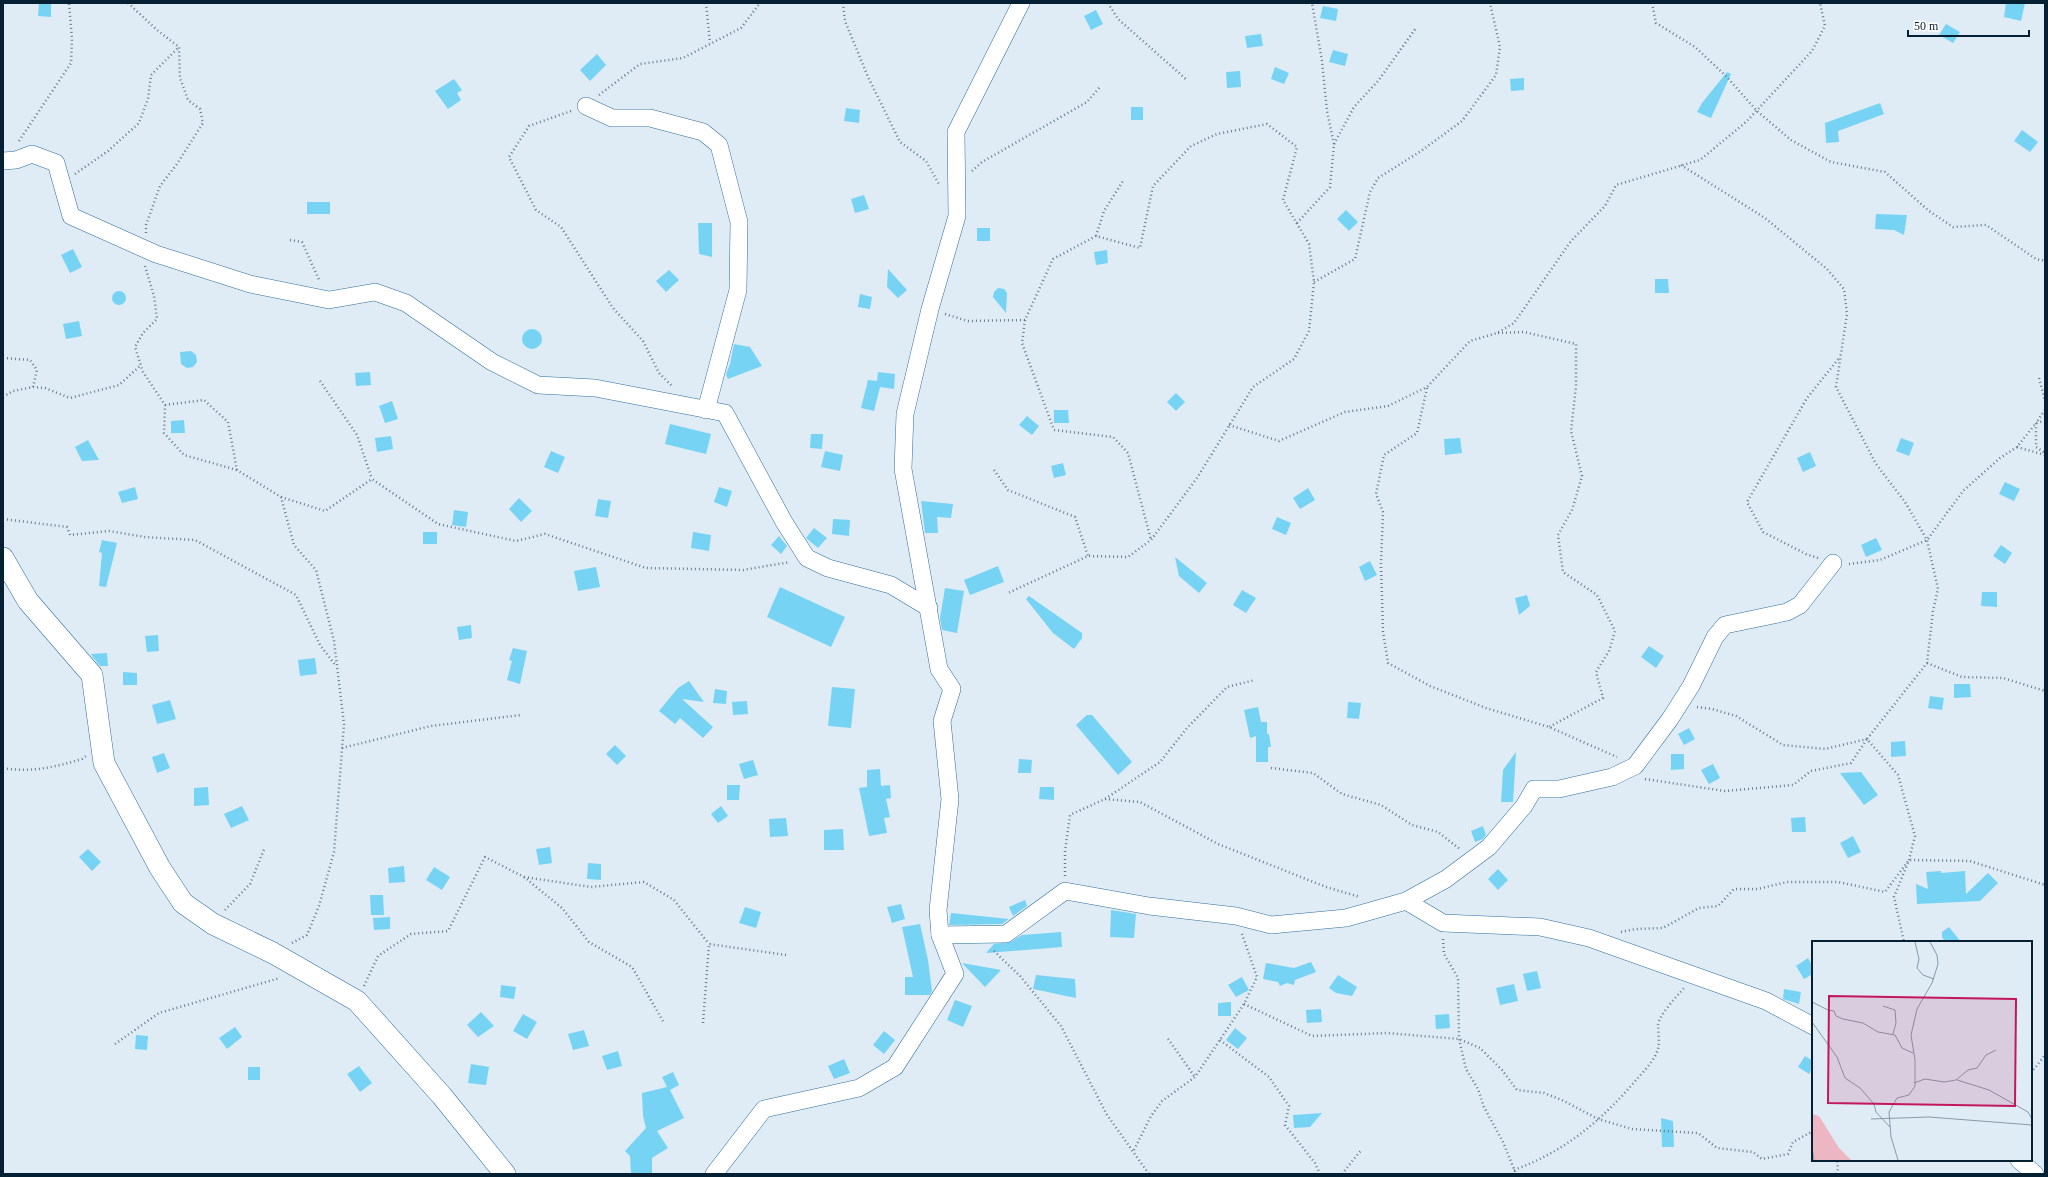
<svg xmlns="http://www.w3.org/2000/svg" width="2048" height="1177" font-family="'Times New Roman',serif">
<rect width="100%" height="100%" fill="#dfecf6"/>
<!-- building -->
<g fill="#77d3f4">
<polygon points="39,3 51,3 51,17 38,16"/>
<polygon points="2006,3 2025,3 2021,21 2004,17"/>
<polygon points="1323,6 1338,9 1336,21 1320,18"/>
<polygon points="1096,10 1103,24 1091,30 1084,16"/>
<polygon points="1946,24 1960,32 1953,43 1939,35"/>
<polygon points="1261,34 1263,46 1247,48 1245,36"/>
<polygon points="1333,50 1348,54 1345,66 1329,62"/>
<polygon points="597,54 606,65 590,81 580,70"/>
<polygon points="1275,67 1289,73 1284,84 1271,79"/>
<polygon points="1240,71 1241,87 1227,88 1226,72"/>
<polygon points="1727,72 1731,74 1711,118 1697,112 1702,103"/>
<polygon points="1524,78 1524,90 1511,91 1510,79"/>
<polygon points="454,79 462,90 457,93 461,100 448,109 435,91"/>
<polygon points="1880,103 1884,114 1838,131 1839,142 1826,143 1825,123"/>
<rect x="1131" y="107" width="12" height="13"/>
<polygon points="846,108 860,110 859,123 844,121"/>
<polygon points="2022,130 2038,142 2030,152 2014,141"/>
<polygon points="864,195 869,209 855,213 851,199"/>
<rect x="307" y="202" width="23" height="12"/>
<polygon points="1346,210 1358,222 1349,231 1337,219"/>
<polygon points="1876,214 1907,215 1904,235 1894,230 1875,229"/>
<polygon points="698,223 712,223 712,257 699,254"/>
<rect x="977" y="228" width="13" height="13"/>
<polygon points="73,249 82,267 70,273 61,255"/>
<polygon points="1107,250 1108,263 1096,265 1094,252"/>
<polygon points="888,269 907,290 898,298 887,287"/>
<polygon points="669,270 679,280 666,292 656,281"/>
<polygon points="1655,279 1668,279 1669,293 1655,293"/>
<polygon points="998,288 1004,289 1007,293 1006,313 993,297 994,292"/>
<circle cx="119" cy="298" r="7"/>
<polygon points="860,294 872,297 870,309 858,307"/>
<polygon points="79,321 82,336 66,339 63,324"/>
<circle cx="532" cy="339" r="10"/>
<polygon points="734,344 750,347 762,366 728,379 726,374 730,364"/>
<polygon points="191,351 196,355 197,362 193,367 187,368 181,364 180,352"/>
<polygon points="370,372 371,385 356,386 355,373"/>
<polygon points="878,372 895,374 894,389 880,387 874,411 861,408 868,380 877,381"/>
<polygon points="1176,393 1185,402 1176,411 1167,402"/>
<polygon points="392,401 398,419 385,423 379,406"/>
<polygon points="1054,410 1068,410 1069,423 1054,423"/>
<polygon points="1027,416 1039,426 1032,435 1019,425"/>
<polygon points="184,420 185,433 171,433 171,421"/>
<polygon points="670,424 711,434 706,454 665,444"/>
<polygon points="811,434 823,434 822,449 810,448"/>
<polygon points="391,436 393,449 377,452 375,438"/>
<polygon points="1460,438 1462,453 1445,455 1444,439"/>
<polygon points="1901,438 1914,443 1909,456 1896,451"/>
<polygon points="88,440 99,460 82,461 75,447"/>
<polygon points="551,451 565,457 558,473 544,467"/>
<polygon points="825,451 843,455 840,471 821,467"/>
<polygon points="1810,452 1816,466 1803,472 1797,458"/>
<polygon points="1063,463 1066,475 1054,478 1051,466"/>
<polygon points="2005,482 2020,489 2014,501 1999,494"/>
<polygon points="135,487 138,499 122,503 118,492"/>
<polygon points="719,487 732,491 727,507 714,502"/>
<polygon points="1308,488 1315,500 1300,509 1293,498"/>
<polygon points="519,498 532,511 521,522 509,509"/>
<polygon points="598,499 611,501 608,518 595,516"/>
<polygon points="921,501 953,504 951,518 937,517 938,533 925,533"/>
<polygon points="454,510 468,512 466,527 452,525"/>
<polygon points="1277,517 1291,523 1286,535 1272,529"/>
<polygon points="833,519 850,520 849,536 832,534"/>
<polygon points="814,528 827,538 818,548 806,538"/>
<rect x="423" y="532" width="14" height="12"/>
<polygon points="693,532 711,535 709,551 691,548"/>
<polygon points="779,536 787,546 781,554 771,545"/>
<polygon points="1876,538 1882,550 1866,557 1861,545"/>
<polygon points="102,540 117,543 106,587 99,586 102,553 99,552"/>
<polygon points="2001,545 2012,553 2005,564 1993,556"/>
<polygon points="1175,557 1207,583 1199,593 1179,576"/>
<polygon points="1370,561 1377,575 1365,581 1359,567"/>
<polygon points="998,566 1004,582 970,595 964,580"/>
<polygon points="596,567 600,587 578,591 574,571"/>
<polygon points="780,587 845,617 831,647 767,617"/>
<polygon points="945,588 964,591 957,633 942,630 940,618"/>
<polygon points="1242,590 1256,598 1246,613 1233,605"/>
<polygon points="1982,592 1997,592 1997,607 1981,606"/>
<polygon points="1527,595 1530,606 1519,615 1515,598"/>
<polygon points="1029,596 1082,633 1082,638 1074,649 1053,633 1026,599"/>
<polygon points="471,625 472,638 459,640 457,627"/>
<polygon points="158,635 159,651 147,652 145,636"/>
<polygon points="1649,646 1664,656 1656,668 1641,657"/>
<polygon points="513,648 527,651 520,684 507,680 512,661 509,660"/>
<polygon points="107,653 108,666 100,666 92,656 91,654"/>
<polygon points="315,658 317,674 300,676 298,660"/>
<polygon points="123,672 137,673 137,685 123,685"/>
<polygon points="689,681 704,702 682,699 713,727 703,738 680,718 675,724 659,711 678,688"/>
<polygon points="1954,684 1970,684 1971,697 1954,698"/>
<polygon points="832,687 855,689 851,728 828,726"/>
<polygon points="715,689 727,691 726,704 713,703"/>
<polygon points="1930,696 1944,698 1942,710 1928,708"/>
<polygon points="170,700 176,719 157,724 152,705"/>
<polygon points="747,701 748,714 733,715 732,702"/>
<polygon points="1348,702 1361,703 1359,719 1347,718"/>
<polygon points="1258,707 1261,722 1267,722 1267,734 1269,734 1271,747 1268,747 1268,762 1256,762 1256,736 1250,738 1244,710"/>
<polygon points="1087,715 1092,715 1132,762 1118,775 1076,725"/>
<polygon points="1689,728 1695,739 1684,745 1678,734"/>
<polygon points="1905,741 1906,756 1891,757 1891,742"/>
<polygon points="615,745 626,756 617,765 606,754"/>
<polygon points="1516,752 1513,802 1501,802 1503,770"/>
<polygon points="164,753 170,768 157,773 152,757"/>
<polygon points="1671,754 1684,754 1684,769 1671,770"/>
<polygon points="1019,759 1032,760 1031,773 1018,773"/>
<polygon points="753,760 758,775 744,779 739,764"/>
<polygon points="1713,764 1720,778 1709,784 1701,770"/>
<polygon points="880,769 881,786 890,785 891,798 886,799 890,817 884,818 887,833 869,836 859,788 867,787 867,770"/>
<polygon points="1861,772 1878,795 1864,805 1840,773"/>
<polygon points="727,785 740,785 739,800 727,800"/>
<polygon points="208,787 209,805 194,806 194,788"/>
<polygon points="1040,787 1054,787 1054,800 1039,799"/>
<polygon points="242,806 249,820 231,828 224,814"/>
<polygon points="721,806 728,816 718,823 711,814"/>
<polygon points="1805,817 1806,832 1792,832 1791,818"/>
<polygon points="786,818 788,836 770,837 769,819"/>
<polygon points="1483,826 1486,835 1483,839 1475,842 1471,831"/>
<polygon points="843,829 844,850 824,850 824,830"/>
<polygon points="1853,836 1861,852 1848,858 1840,843"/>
<polygon points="550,847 552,863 539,865 536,849"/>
<polygon points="88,849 101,862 92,871 79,857"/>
<polygon points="588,863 601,864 601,880 587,879"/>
<polygon points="404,866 405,882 389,883 388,868"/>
<polygon points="434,867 450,877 442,890 426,880"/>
<polygon points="1498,869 1508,880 1498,890 1488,879"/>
<polygon points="1941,871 1941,873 1965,871 1966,894 1988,873 1998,883 1980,901 1917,904 1916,884 1928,889 1926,872"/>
<polygon points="370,895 383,895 384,915 371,915"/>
<polygon points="1025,900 1027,906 1013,916 1009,907"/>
<polygon points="901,904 905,919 892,923 887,907"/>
<polygon points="745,907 761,912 756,928 739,923"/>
<polygon points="1111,910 1136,914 1134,938 1110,937"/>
<polygon points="951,913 1009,919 1002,924 949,925"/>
<polygon points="390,917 390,929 374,930 373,918"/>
<polygon points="920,924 928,960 932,991 930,995 905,995 905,977 913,977 902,927"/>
<polygon points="1949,927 1961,942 1945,942 1942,937 1942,932"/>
<polygon points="1061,932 1062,947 986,953 994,944 1011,942 1022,935"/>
<polygon points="1808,958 1813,967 1813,974 1804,979 1796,966"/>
<polygon points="1311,962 1316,972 1295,980 1294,985 1287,983 1280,986 1278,982 1263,979 1266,963 1294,968"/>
<polygon points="962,963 1001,970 985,987"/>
<polygon points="1537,971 1541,988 1527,991 1523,974"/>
<polygon points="1036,975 1075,979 1076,998 1033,989"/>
<polygon points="1338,975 1357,987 1352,996 1336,993 1329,988"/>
<polygon points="1242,977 1249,990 1236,997 1228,985"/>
<polygon points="1514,984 1518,1001 1500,1005 1496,988"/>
<polygon points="501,985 516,987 514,999 500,997"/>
<polygon points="1784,989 1801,992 1799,1004 1783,999"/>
<polygon points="955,1000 972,1006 963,1027 947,1020"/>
<polygon points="1231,1002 1231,1016 1218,1016 1218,1003"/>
<polygon points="1321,1009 1322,1022 1307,1023 1306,1010"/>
<polygon points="481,1012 494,1026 478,1037 467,1025"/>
<polygon points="523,1014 537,1022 527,1039 513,1031"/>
<polygon points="1449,1014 1450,1028 1436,1029 1435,1015"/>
<polygon points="235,1027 242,1037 227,1049 219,1038"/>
<polygon points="1235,1028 1247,1038 1238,1049 1226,1040"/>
<polygon points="584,1030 589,1046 573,1050 568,1034"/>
<polygon points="884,1031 895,1040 884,1054 873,1045"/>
<polygon points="136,1035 148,1036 147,1050 135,1049"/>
<polygon points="618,1051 622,1066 607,1070 602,1056"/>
<polygon points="1805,1056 1813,1061 1813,1067 1809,1074 1798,1067"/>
<polygon points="844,1059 850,1073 834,1079 828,1066"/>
<polygon points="471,1064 489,1067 486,1085 468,1083"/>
<polygon points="359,1066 372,1083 360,1092 347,1074"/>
<rect x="248" y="1067" width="12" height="13"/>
<polygon points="673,1072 679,1085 670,1090 684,1118 657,1131 668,1148 652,1158 652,1174 631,1174 630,1156 625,1151 646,1128 643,1116 642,1093 667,1087 662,1077"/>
<polygon points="1322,1113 1310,1127 1294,1128 1293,1115"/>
<polygon points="1661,1118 1673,1121 1674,1147 1662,1147"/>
</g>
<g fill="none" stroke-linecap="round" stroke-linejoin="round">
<defs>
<g id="minor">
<polyline points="586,106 612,118 650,118 703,132 719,145 739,222 738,290 706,410"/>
<polyline points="3,161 16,160 32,154 56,163 71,216 156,254 250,284 329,300 375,292 406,303 492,362 538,385 595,388 725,413 784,522 807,558 828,568 891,585 929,608"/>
<polyline points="1406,901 1443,923 1540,927 1589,938 1766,1001 1813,1026"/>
<polyline points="940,935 1006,934 1065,891 1149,906 1236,916 1271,925 1346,918 1406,901 1446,879 1489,847 1524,806 1534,789 1559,789 1612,777 1635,766 1670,719 1691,686 1715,637 1725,625 1787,612 1800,605 1833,563"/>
<polyline points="2019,1160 2035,1174"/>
<polyline points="714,1174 764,1109 859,1088 895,1067 955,974 940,935 938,910 950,799 942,721 952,689 939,669 903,469 905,414 930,309 957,216 956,132 1021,3"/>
</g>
<polyline id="tertiary" points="3,558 28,601 92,675 104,763 160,868 183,903 213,924 273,953 357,1001 442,1096 505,1174"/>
</defs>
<!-- minor casing -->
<use href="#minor" stroke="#2f6e9c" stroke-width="18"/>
<!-- tertiary casing -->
<use href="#tertiary" stroke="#2f6e9c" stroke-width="22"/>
<!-- path -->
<g stroke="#687d8c" stroke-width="2.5" stroke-dasharray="1 3" stroke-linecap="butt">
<polyline points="128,3 157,30 179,47 180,78 188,100 200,109 203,123 177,164 160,186 146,225 146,233"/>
<polyline points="706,3 710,43"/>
<polyline points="843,3 845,21 868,77 900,142 926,161 940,186"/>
<polyline points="1108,3 1118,19 1187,80"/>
<polyline points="1652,3 1656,23 1695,47 1727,77 1757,111 1791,140 1831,162 1885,172 1929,211 1953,227 1986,225 2036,259 2045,261"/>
<polyline points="599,95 640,64 683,58 741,28 760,3"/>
<polyline points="571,111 529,126 509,157 536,210 561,227 613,308 643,341 659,373 672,386"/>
<polyline points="19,141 71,63 72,39 69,3"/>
<polyline points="1334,144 1354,107 1378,81 1416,28"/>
<polyline points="1681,165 1765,218 1827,269 1844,289 1847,314 1836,387 1876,464 1905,502 1927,540 1938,589 1933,611 1927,663 1867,739 1898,775 1915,836 1909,860 1894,897 1904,942"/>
<polyline points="972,171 982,162 1087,102 1100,87"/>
<polyline points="75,174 108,151 139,123 148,99 151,75 179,47"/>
<polyline points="1297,223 1330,187 1334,144 1327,111 1322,61 1312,3"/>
<polyline points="1096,236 1104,211 1123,181"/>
<polyline points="290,240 302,242 320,282"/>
<polyline points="145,266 154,296 157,319 143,333 135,347 143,372 165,405 164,433 184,455 237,470"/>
<polyline points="1314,282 1355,259 1370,192 1378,178 1421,151 1462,121 1496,75 1500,47 1490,3"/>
<polyline points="945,314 968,321 1025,320 1053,259 1096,236 1140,248 1153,186 1191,146 1217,134 1267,124 1297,147 1283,200 1309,244 1314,282 1309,331 1294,359 1253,387 1197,478 1151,540 1128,557 1088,556 1008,593"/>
<polyline points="1025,320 1022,343 1054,430 1113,437 1128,453 1151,540"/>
<polyline points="1498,333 1524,332 1576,344 1576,386 1571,431 1582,476 1572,510 1558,535 1563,572 1597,595 1615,631 1609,651 1596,672 1603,698 1549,727"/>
<polyline points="3,358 30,360 37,370 33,387"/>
<polyline points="2039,378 2045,401"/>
<polyline points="320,381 357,435 372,479"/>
<polyline points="1427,388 1417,433 1384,455 1376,494 1383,512 1381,564 1383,632 1388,663 1430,686 1486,708 1549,727 1617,757"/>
<polyline points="3,397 13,391 33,387 45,388 70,398 119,385 141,365"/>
<polyline points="165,405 204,400 228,422 237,470 281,497 294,545 316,570 334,641 344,724 334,852 319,906 307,935 292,943"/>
<polyline points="2045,410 2036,423 2036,447 2045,453"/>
<polyline points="1229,425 1279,441 1345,412 1388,406 1427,387 1470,341 1497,333 1514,323 1571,241 1605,206 1616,185 1700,160 1746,122 1812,51 1825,26 1820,3"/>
<polyline points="2017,447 2045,455"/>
<polyline points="994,470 1008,490 1075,517 1088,556"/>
<polyline points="281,497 325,511 372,479 438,524 516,541 545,534 646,568 743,570 790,562"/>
<polyline points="3,519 67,527 70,535 109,531 145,537 195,540 296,595 320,645 336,666"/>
<polyline points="1818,558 1806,554 1763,532 1747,502 1807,398 1840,357"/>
<polyline points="1849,564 1880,560 1927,540 1963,491 2000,458 2017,447 2036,423 2045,421"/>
<polyline points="1927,663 1962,677 2003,678 2045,691"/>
<polyline points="1697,707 1712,709 1736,716 1783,745 1825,749 1867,739"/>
<polyline points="342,748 431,726 521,715"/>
<path d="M3 768C30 773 56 767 82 759L86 756"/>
<polyline points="1271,768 1313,773 1342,794 1381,805 1412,825 1438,832 1461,850"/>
<polyline points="1645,779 1725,791 1793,785 1811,771 1851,763 1867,739"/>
<polyline points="1105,799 1140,802 1218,844 1326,887 1360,897"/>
<polyline points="1065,876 1065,851 1070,815 1105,799 1160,762 1187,728 1227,687 1255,680"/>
<polyline points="524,877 591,887 644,882 674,900 709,944"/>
<polyline points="225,910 250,884 265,847"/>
<polyline points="1621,932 1636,929 1663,928 1699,908 1718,906 1734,889 1758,889 1787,882 1838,882 1885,892 1909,860 1970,861 2045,885"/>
<polyline points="1443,939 1444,954 1458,978 1459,1039 1466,1069 1478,1089 1484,1107 1503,1142 1516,1174"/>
<polyline points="994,951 1020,976 1061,1026 1107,1115 1149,1174"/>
<polyline points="364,986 378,956 411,934 448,931 485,857 524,877 562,908 589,942 632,967 664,1023"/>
<polyline points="1244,1004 1312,1036 1387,1033 1459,1039 1480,1048 1502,1070 1517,1090 1544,1093 1564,1101 1598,1119 1632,1129 1698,1133 1717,1148 1753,1152 1762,1159 1788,1154 1793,1142 1813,1131"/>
<polyline points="703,1023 709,944 786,955"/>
<polyline points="1168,1039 1195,1077"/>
<polyline points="1220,1040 1269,1077 1289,1106 1285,1125 1315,1163 1320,1174"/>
<polyline points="115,1044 159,1013 280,978"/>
<polyline points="2031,1073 2045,1055"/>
<polyline points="1134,1150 1151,1116 1162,1101 1195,1077 1244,1004 1257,977 1242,934"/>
<path d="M1514 1170C1566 1151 1602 1120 1637 1079 1644 1071 1655 1060 1658 1049 1660 1042 1658 1032 1658 1025 1659 1015 1677 996 1684 988"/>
<polyline points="1342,1174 1362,1149"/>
<polyline points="1836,1174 1838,1169 1837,1160"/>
</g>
<!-- minor -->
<use href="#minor" stroke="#fff" stroke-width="17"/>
<!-- tertiary -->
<use href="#tertiary" stroke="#fff" stroke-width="21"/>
</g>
<!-- overview -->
<g transform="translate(1812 941)">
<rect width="220" height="220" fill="#dfecf6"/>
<path d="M0 173 7 175 27 207 39 219H0Z" fill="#ecb7c3"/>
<path fill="none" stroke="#889aa8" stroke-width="1" d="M103 1 107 18 105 27 111 34 122 38M0 61 16 69 22 70 24 75 31 78 51 82 66 91 83 94 90 107 101 112M71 65 83 69 84 82 81 93M0 81 25 116 33 137 48 147 62 163 64 171 78 186M145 139 177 149 216 171 220 178M102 142 113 138 132 141 144 139 156 129 165 127 174 114 184 109M59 178 117 176 220 184M0 207 2 219M86 219 79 196 77 171 85 157 97 154 103 145V119L99 94 105 68 120 42 126 23 125 14 118 1"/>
<path fill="#c2185b" fill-opacity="0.15" stroke="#c2185b" stroke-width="2" d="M17 55 204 58 203 165 16 162Z"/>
<rect width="220" height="220" fill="none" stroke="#052033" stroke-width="2"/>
</g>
<!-- border -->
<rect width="2048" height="1177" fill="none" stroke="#052033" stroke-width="8"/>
<!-- scale -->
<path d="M1908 30v6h121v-6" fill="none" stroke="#052033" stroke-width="2"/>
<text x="1914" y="30" font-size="12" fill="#052033" stroke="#ffffff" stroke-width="3" paint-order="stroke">50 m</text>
</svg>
